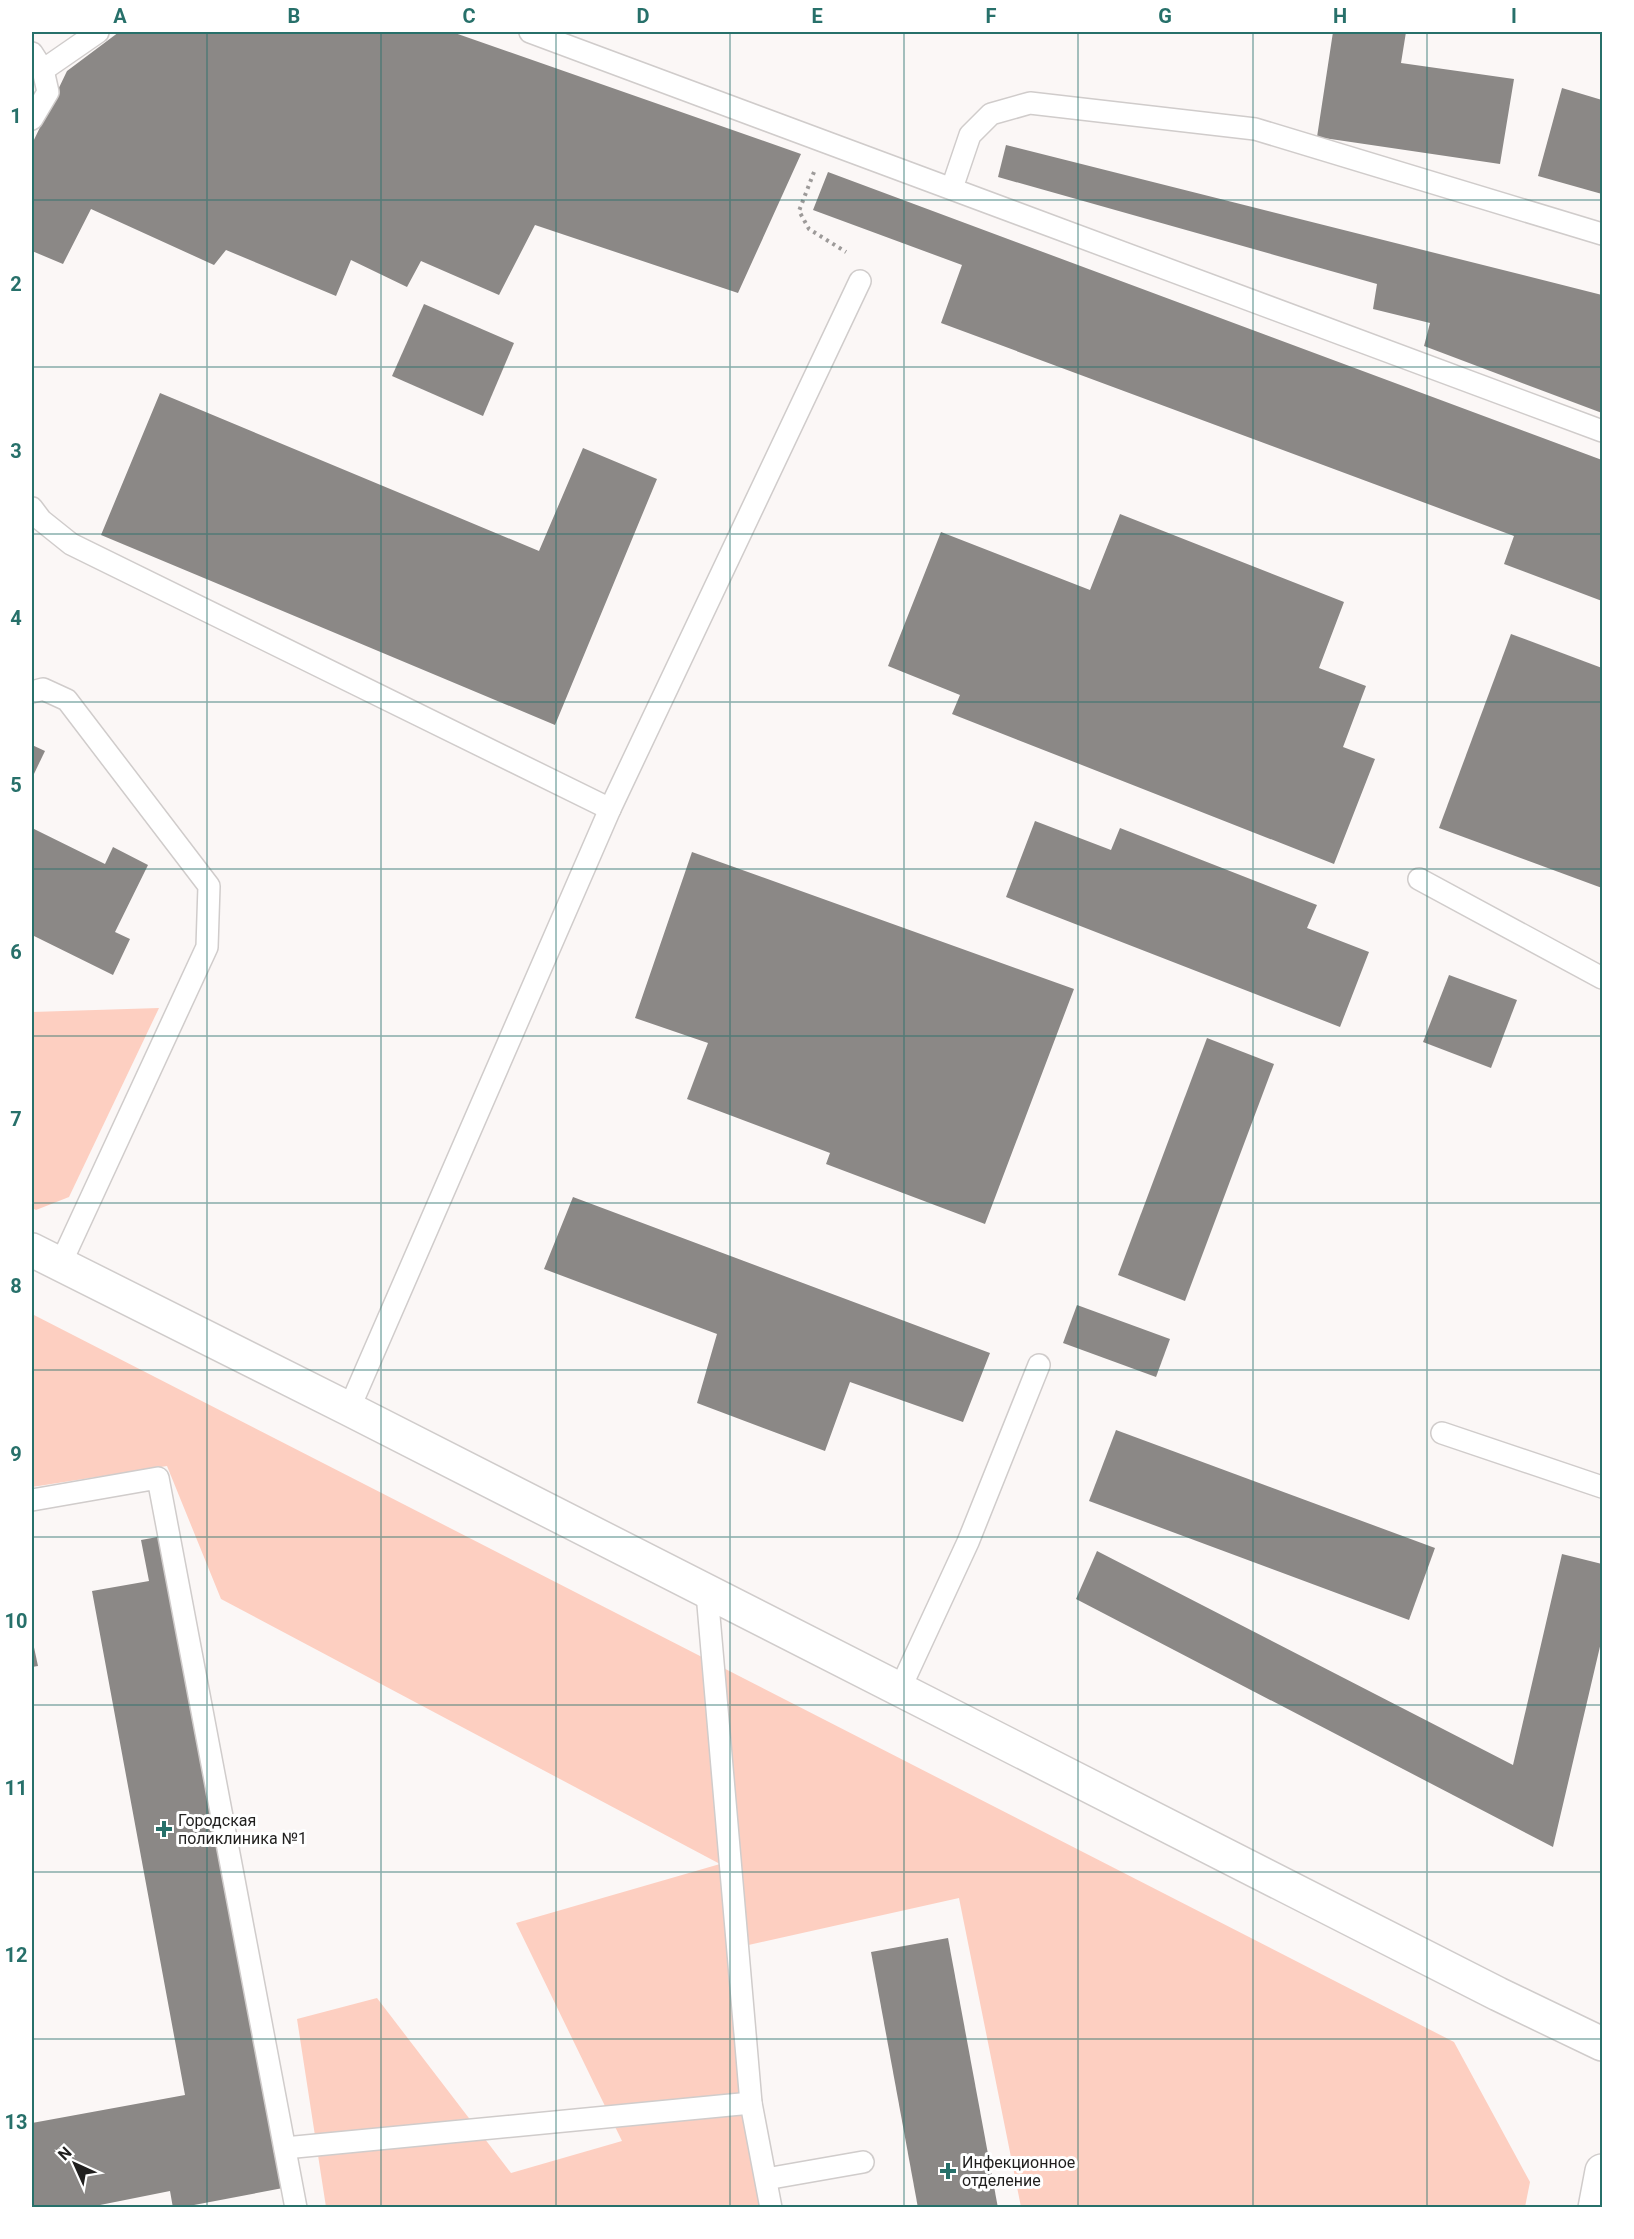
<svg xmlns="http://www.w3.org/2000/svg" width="1634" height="2239" font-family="Roboto,sans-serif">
<rect width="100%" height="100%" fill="#fbf7f6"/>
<!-- green -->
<g fill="#fdcfc1">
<polygon points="159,1008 69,1197 36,1210 32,1208 32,1012"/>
<polygon points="32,1314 1454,2042 1530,2182 1525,2207 1021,2207 959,1898 744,1946 765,2207 326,2207 297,2019 377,1998 511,2173 622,2141 516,1923 720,1864 221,1599 167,1466 32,1487"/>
</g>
<!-- building -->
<g fill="#8b8886">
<polygon points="119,32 452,32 801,154 738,293 535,225 499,295 421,261 407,287 351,260 336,296 226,250 214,265 91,209 63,264 32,251 32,144 67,71"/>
<polygon points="1333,32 1406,32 1401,63 1514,79 1500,164 1317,137"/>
<polygon points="1562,88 1602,100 1602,194 1538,176"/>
<polygon points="1006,145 1602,295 1602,413 1424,346 1430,323 1373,309 1377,284 998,177"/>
<polygon points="828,172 1602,460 1602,601 1504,564 1514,536 941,323 962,265 813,210"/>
<polygon points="424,304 514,343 483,416 392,376"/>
<polygon points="160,393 539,551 583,448 657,479 555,725 101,535"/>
<polygon points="1120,514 1344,602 1319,668 1366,686 1343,747 1375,759 1334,864 952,714 960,695 888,666 941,532 1090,590"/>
<polygon points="1511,634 1602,668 1602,888 1439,828"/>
<polygon points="32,745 45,751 32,778"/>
<polygon points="1035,821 1111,850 1120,828 1317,905 1307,928 1369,952 1340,1027 1006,897"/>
<polygon points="32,828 105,864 113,847 148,865 115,932 130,939 113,975 32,935"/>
<polygon points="692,852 1074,989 985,1224 826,1164 830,1153 687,1099 708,1043 635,1018"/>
<polygon points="1449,975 1517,1000 1491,1068 1423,1042"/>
<polygon points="1207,1038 1274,1064 1185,1301 1118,1275"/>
<polygon points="573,1197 990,1353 963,1422 850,1382 825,1451 697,1403 717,1334 544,1269"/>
<polygon points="1077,1305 1170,1339 1156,1377 1063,1343"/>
<polygon points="1116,1430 1435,1548 1409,1620 1089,1501"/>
<polygon points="163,1536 283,2188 194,2205 195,2208 173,2208 170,2191 85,2208 32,2208 32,2123 185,2095 92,1591 149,1581 141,1540"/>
<polygon points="1097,1551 1513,1765 1562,1554 1602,1564 1602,1638 1553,1847 1076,1599"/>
<polygon points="32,1638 38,1666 32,1667"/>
<polygon points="948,1938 998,2208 918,2208 871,1952"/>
</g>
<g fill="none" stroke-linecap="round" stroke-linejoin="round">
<defs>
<g id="lane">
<path d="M530 32C887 166 1245 297 1602 431"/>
<polyline points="32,53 43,70 48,92 32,119"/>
<polyline points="43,70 98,32"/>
<polyline points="952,188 970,135 991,114 1030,103 1255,129 1602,234"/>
<polyline points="32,508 41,520 71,544 610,809"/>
<polyline points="32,692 43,689 67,700 209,886 207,947 60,1265"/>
<polyline points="1419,879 1602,978"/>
<polyline points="349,1409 610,809 860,281"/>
<polyline points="1442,1433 1602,1487"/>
<polyline points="32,1500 158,1478 296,2208"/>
<polyline points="707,1593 751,2103 771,2208"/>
<polyline points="899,1691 968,1542 1039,1365"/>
<polyline points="285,2148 751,2103"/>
<polyline points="766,2179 863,2162"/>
</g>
<polyline id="street" points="32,1250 349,1409 1498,1994 1602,2044"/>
<polyline id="secondary" points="1595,2208 1602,2171"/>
</defs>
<!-- lane casing -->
<use href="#lane" stroke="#d0cccb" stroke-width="24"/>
<!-- street casing -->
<use href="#street" stroke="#d0cccb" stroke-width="36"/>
<!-- secondary casing -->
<use href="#secondary" stroke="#d0cccb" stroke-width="36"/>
<!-- path -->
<polyline stroke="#9d9a99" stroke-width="4" stroke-dasharray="3 4.5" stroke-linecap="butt" points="814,172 799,211 809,229 846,252"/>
<!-- lane -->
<use href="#lane" stroke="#fff" stroke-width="21"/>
<!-- street -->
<use href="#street" stroke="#fff" stroke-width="33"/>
<!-- secondary -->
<use href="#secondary" stroke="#fff" stroke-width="33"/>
</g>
<!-- grid -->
<path fill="none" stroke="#27706a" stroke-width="1.5" stroke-opacity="0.55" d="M207 32V2208M381 32V2208M556 32V2208M730 32V2208M904 32V2208M1078 32V2208M1253 32V2208M1427 32V2208M32 200H1602M32 367H1602M32 534H1602M32 702H1602M32 869H1602M32 1036H1602M32 1203H1602M32 1370H1602M32 1537H1602M32 1705H1602M32 1872H1602M32 2039H1602"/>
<!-- markers -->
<g fill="#27706a" stroke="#fff" stroke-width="2">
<path d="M161 1820h6v6h6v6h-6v6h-6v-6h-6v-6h6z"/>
<path d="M945 2162h6v6h6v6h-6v6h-6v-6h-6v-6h6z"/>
</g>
<g text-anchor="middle" stroke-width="6" stroke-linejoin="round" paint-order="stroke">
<!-- poi labels -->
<g font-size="16" fill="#201f1e" stroke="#fff" text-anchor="start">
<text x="178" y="1826">Городская<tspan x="178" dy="18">поликлиника №1</tspan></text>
<text x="962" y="2168">Инфекционное<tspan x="962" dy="18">отделение</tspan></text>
</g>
</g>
<!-- border -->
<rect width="1634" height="2239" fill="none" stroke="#ffffff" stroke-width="66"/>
<!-- north arrow -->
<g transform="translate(75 2164) rotate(315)" stroke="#ffffff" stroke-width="4.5" paint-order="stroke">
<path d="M0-4.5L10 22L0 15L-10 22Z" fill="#201f1e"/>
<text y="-9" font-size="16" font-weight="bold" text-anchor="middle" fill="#201f1e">N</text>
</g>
<rect x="33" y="33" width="1568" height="2173" fill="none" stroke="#27706a" stroke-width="2"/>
<g font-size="20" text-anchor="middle" font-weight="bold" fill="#27706a">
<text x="120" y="23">A</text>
<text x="294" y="23">B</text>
<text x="469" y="23">C</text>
<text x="643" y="23">D</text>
<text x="817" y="23">E</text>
<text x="991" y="23">F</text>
<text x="1165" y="23">G</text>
<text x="1340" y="23">H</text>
<text x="1514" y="23">I</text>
<text x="16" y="123">1</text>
<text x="16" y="291">2</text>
<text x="16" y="458">3</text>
<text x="16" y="625">4</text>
<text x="16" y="792">5</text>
<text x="16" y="959">6</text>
<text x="16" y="1126">7</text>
<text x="16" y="1293">8</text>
<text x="16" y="1461">9</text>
<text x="16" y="1628">10</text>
<text x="16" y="1795">11</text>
<text x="16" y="1962">12</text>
<text x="16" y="2129">13</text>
</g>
</svg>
